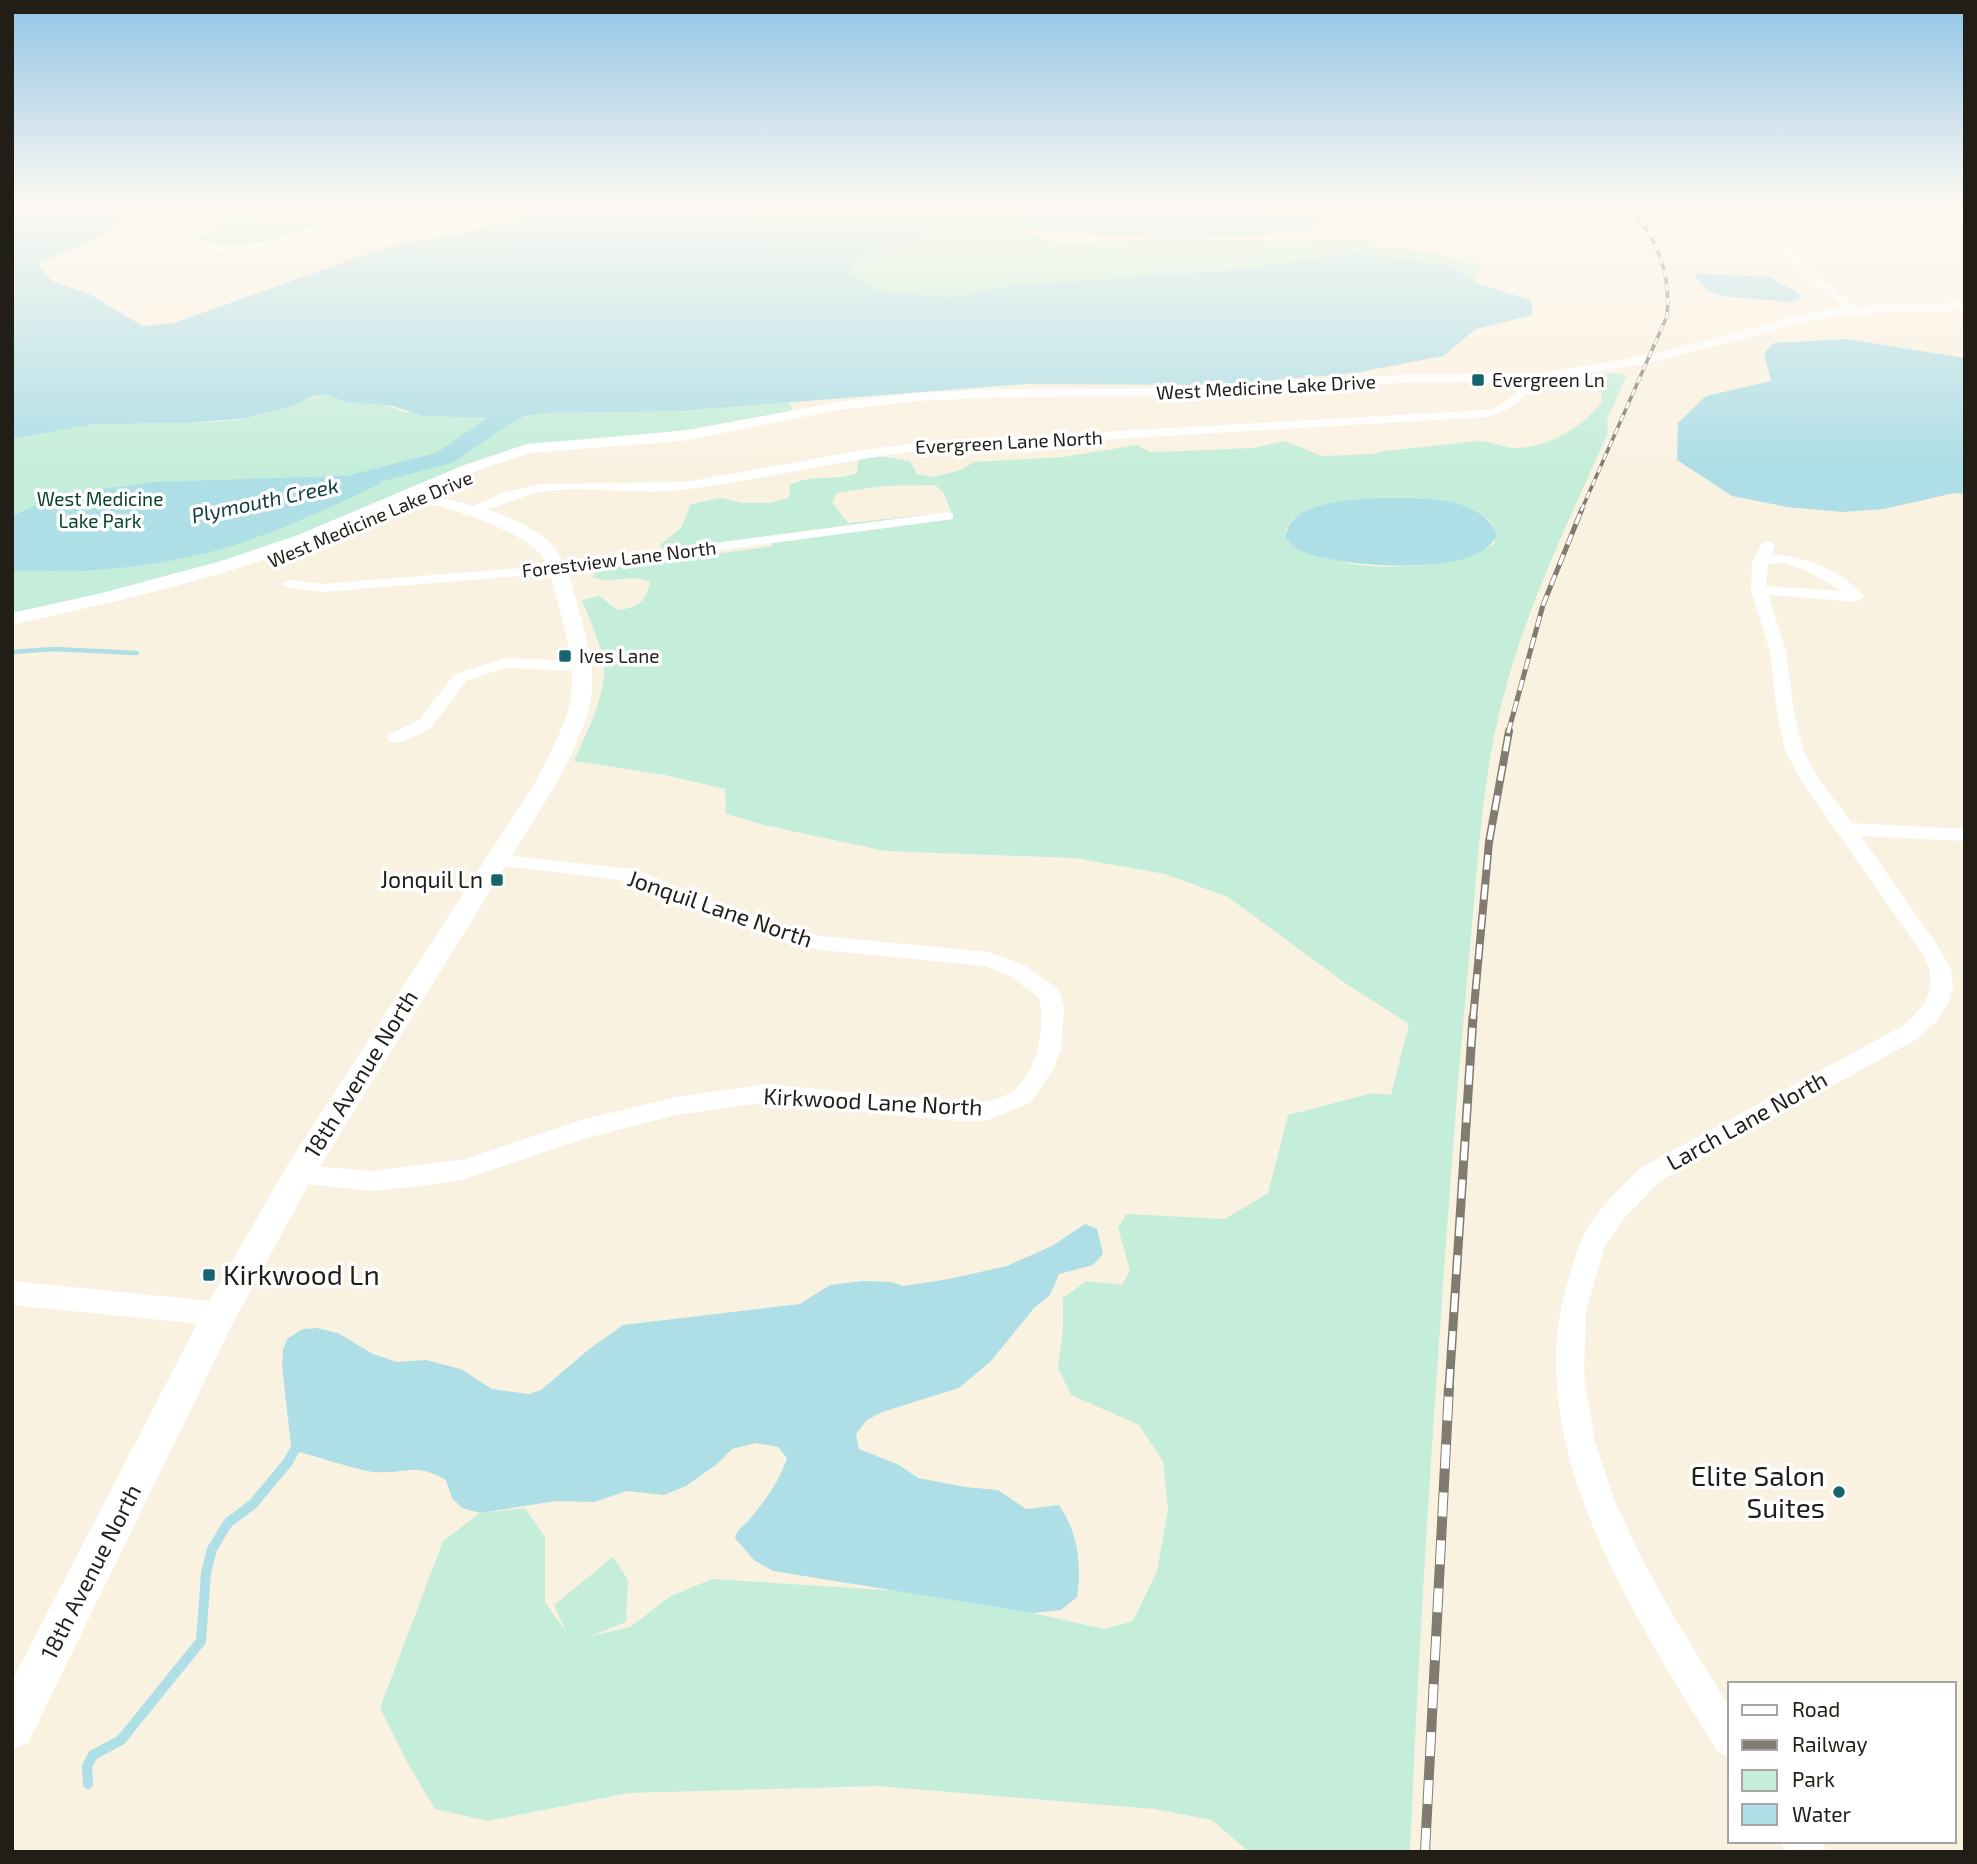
<svg xmlns="http://www.w3.org/2000/svg" width="1977" height="1864" font-family="'Exo 2',sans-serif">
<rect width="100%" height="100%" fill="#faf2e1"/>
<!-- green -->
<g fill="#c5eeda" fill-rule="evenodd">
<polygon points="262,205 380,205 300,235 256,246 205,246 195,236 203,229"/>
<path d="M943 227C966 227 992 225 1015 229 1034 232 1048 242 1067 244L1166 238 1295 241 1370 238 1374 240 1371 245 1442 253 1443 257 1484 266 1473 280 1448 265 1357 253 1231 270 1010 286 954 297 882 292 847 276 857 258Z"/>
<path d="M1614 373 1627 375 1607 420 1608 433C1568 522 1526 608 1502 702 1483 776 1479 850 1472 925 1466 995 1459 1065 1454 1135 1436 1374 1420 1612 1410 1852H1249L1212 1820 1154 1809 878 1786 629 1793 488 1821 435 1809 408 1764 380 1708 443 1541 480 1513 525 1508 545 1537V1602L566 1632 554 1605 613 1557 628 1580 626 1622 591 1636 630 1627 671 1596 712 1579 903 1591 1033 1613 1104 1629 1133 1621 1157 1571 1168 1510 1163 1461 1139 1425 1071 1395 1058 1368 1063 1329V1298L1086 1281 1122 1285 1130 1270 1118 1228 1126 1214 1225 1219 1268 1193 1288 1115 1373 1093 1391 1095 1409 1024 1345 983 1228 897 1165 874 1075 858 885 851 764 825 726 814 725 789 665 775 574 761C584 738 604 699 604 673 604 649 591 623 582 600L599 596 618 610C638 608 646 601 650 582 632 573 610 585 593 577L596 570 773 546 770 536 664 550 660 545 681 528 691 504 721 498 742 503H770L789 498 790 485C812 473 835 482 857 473L858 460 879 456 910 461 917 474 934 477 961 470 974 462 1064 457 1137 445 1150 452 1185 451 1253 448 1285 441 1322 456 1374 454 1385 451 1478 441C1492 441 1503 448 1516 448 1549 448 1584 426 1602 401L1601 393 1593 388 1558 386 1554 383 1560 379ZM935 485 944 493 951 512 848 523 832 502 837 493 883 486ZM1412 499C1441 501 1474 501 1493 525L1495 543C1466 567 1389 570 1353 564 1331 560 1307 547 1286 539V529L1293 519Z"/>
<path d="M328 395C354 405 381 401 405 412L515 418 542 413 784 402 791 404 792 410 779 415 713 427 530 446 304 539 12 619V439C40 434 69 426 97 424 146 422 197 426 247 418 275 413 301 397 328 395Z"/>
</g>
<!-- water -->
<g fill="#aedee6">
<polygon points="12,205 154,205 101,236 38,264 52,281 89,294 143,326 174,323 390,246 465,233 560,205 1347,205 1311,230 1252,236 1101,235 1013,228 943,227 857,258 848,275 882,292 954,297 1010,286 1231,270 1357,253 1448,265 1480,284 1531,300 1533,315 1476,329 1443,356 1355,373 1219,385 1026,384 678,411 542,413 515,418 423,416 393,406 346,402 328,395 313,396 295,405 247,418 187,423 94,424 12,439"/>
<polygon points="1696,273 1770,277 1799,294 1799,299 1789,302 1723,296 1708,291 1695,276"/>
<polygon points="1847,339 1965,358 1965,494 1954,493 1884,509 1843,512 1787,507 1732,496 1677,460 1678,423 1706,396 1771,381 1764,353 1774,343"/>
<path d="M370 475 382 483C322 511 258 542 193 556 134 570 73 573 12 570V516L59 495 154 482Z"/>
<path d="M1375 498C1415 499 1478 492 1497 534 1482 580 1334 567 1299 550 1294 547 1290 542 1286 539 1285 503 1348 500 1375 498Z"/>
<path d="M1085 1224 1097 1229 1103 1254 1093 1265 1059 1274 1050 1295 1034 1308 991 1361 959 1388 882 1412 867 1420 856 1434 859 1449 899 1465 918 1478 965 1487 998 1490 1026 1509 1059 1505C1078 1533 1082 1564 1077 1597L1061 1610 1033 1613 773 1571 754 1560 735 1538C737 1529 742 1528 748 1521 763 1504 781 1479 787 1458L778 1447 756 1443 732 1449 717 1464 686 1486 664 1495 627 1491 594 1502 556 1501 480 1513 462 1508 452 1498 446 1480C413 1460 401 1477 367 1471 344 1466 322 1458 299 1452L291 1445 282 1366 283 1349 288 1338 303 1329 317 1328 338 1333 373 1354 397 1362 426 1360 461 1369 492 1389 529 1394 541 1390 588 1350 623 1325 800 1304 830 1285 863 1281 891 1282 904 1286 949 1279 1007 1266 1052 1246Z"/>
</g>
<g fill="none" stroke-linecap="round" stroke-linejoin="round">
<!-- stream-far1 -->
<polyline stroke="#aedee6" stroke-width="4.5" points="12,652 53,649 137,653"/>
<!-- stream -->
<polyline stroke="#aedee6" stroke-width="10" points="88,1784 87,1766 93,1755 121,1740 201,1641 206,1573 212,1549 228,1523 253,1504 288,1462 295,1449"/>
<!-- river -->
<polygon fill="#aedee6" fill-rule="evenodd" points="551,388 558,390 562,394 558,398 511,423 452,463 325,496 316,494 313,489 316,484 436,453 495,413"/>
<!-- minor -->
<g fill="#fff" fill-rule="evenodd">
<path d="M254 205H266L218 224 198 238C235 259 299 232 337 218 352 213 367 205 384 205 355 224 241 258 207 250 201 248 194 243 189 239 205 218 231 213 254 205Z"/>
<polygon points="1754,226 1760,226 1857,308 1857,312 1849,312 1754,230"/>
<path d="M1543 374 1547 375V379L1507 410 1488 417 925 450C846 460 768 478 689 489 640 496 589 485 540 492 522 495 475 517 464 515L462 512 501 493 541 484 686 482 863 450 925 442 1487 410 1499 406Z"/>
<polygon points="948,512 953,513 953,519 533,575 322,592 289,588 282,584 289,580 322,584 533,567"/>
<path d="M1768 541 1775 545 1771 555C1804 555 1842 570 1864 597L1856 602 1768 595 1786 651 1794 713 1803 750 1820 781 1852 823 1965 829V841L1861 836 1939 948 1951 969 1953 986 1949 1002 1937 1021 1917 1039 1660 1181 1626 1216 1604 1248 1586 1312 1584 1377 1595 1442 1615 1502 1641 1557 1674 1617 1730 1708V1758L1718 1752C1636 1618 1518 1445 1568 1280 1573 1263 1578 1246 1586 1231 1600 1206 1622 1186 1642 1167L1901 1027C1926 1007 1940 987 1923 955L1802 782 1785 750 1777 713 1770 651 1751 590 1752 562 1763 542ZM1783 563 1806 570 1842 591 1766 586 1768 564Z"/>
<polygon points="505,658 581,661 589,666 581,671 506,668 467,680 431,728 402,742 390,742 387,738 390,734 419,720 455,674"/>
<path d="M494 854 632 869 780 926 821 936 988 952 1024 965 1057 988 1060 993 1064 1008 1061 1049 1053 1070 1030 1103 985 1121H955L768 1102 676 1115 583 1139 465 1179 430 1185 372 1191 289 1182 285 1175 289 1168 298 1165 372 1171 465 1159 581 1120 676 1097 768 1084 955 1103C974 1103 998 1103 1014 1090 1038 1071 1046 1025 1039 997L1008 975 985 966 821 950 767 936 629 881 487 864 484 860 487 856Z"/>
<polygon points="12,1281 220,1302 230,1305 234,1314 230,1323 220,1326 12,1305"/>
<polygon points="1781,1841 1822,1841 1827,1852 1785,1852"/>
</g>
<!-- tertiary -->
<path fill="#fff" fill-rule="evenodd" d="M1965 302V310L1853 314 1809 321 1650 363 1543 381 1399 383 1216 396 1005 397 918 401 838 410 682 441 529 453 476 471 424 494C465 504 515 512 548 541 565 556 571 582 577 603 601 689 598 701 558 781L309 1184 232 1325 28 1743 12 1749V1681L208 1303 287 1166 536 781C578 701 581 688 557 600 553 585 550 568 541 555 525 532 439 502 411 501 398 500 339 530 323 537 225 579 116 601 12 625V613L102 593 221 561 298 535 464 465 527 444 682 431 838 402 918 393 1005 389 1216 388 1399 375 1543 373 1649 355 1808 313 1853 306Z"/>
<defs>
<path id="rail-far4" d="M1581 511 1667 316C1671 271 1657 239 1628 205"/>
<polyline id="rail-far3" points="1508,733 1543,605 1582,509"/>
<polyline id="rail-far2" points="1473,1019 1489,842 1509,731"/>
<polyline id="rail-far1" points="1449,1388 1473,1017"/>
<polyline id="rail" points="1425,1852 1449,1387"/>
</defs>
<!-- rail-far4 casing -->
<use href="#rail-far4" stroke="#817c71" stroke-width="3.5"/>
<!-- rail-far3 casing -->
<use href="#rail-far3" stroke="#817c71" stroke-width="5"/>
<!-- rail-far2 casing -->
<use href="#rail-far2" stroke="#817c71" stroke-width="8"/>
<!-- rail-far1 casing -->
<use href="#rail-far1" stroke="#817c71" stroke-width="9"/>
<!-- rail casing -->
<use href="#rail" stroke="#817c71" stroke-width="10"/>
<!-- rail-far4 -->
<use href="#rail-far4" stroke="#fff" stroke-width="2.5" stroke-dasharray="7" stroke-linecap="butt"/>
<!-- rail-far3 -->
<use href="#rail-far3" stroke="#fff" stroke-width="3.5" stroke-dasharray="11" stroke-linecap="butt"/>
<!-- rail-far2 -->
<use href="#rail-far2" stroke="#fff" stroke-width="5" stroke-dasharray="15" stroke-linecap="butt"/>
<!-- rail-far1 -->
<use href="#rail-far1" stroke="#fff" stroke-width="6" stroke-dasharray="19" stroke-linecap="butt"/>
<!-- rail -->
<use href="#rail" stroke="#fff" stroke-width="8" stroke-dasharray="24" stroke-linecap="butt"/>
</g>
<!-- sky -->
<linearGradient id="sky" x2="0" y2="1"><stop stop-color="#91c5e7"/><stop offset="0.44" stop-color="#fdf9f2"/><stop offset="1" stop-color="#fdf9f2" stop-opacity="0"/></linearGradient>
<rect width="1977" height="466" fill="url(#sky)"/>
<!-- markers -->
<g fill="#17656c" stroke="#fff" stroke-width="2.5">
<rect x="1471" y="373" width="14" height="14" rx="3.5"/>
<rect x="558" y="649" width="14" height="14" rx="3.5"/>
<rect x="490" y="873" width="14" height="14" rx="3.5"/>
<rect x="202" y="1268" width="14" height="14" rx="3.5"/>
<circle cx="1839" cy="1492" r="7"/>
</g>
<g text-anchor="middle" stroke-width="7" stroke-linejoin="round" paint-order="stroke">
<!-- far-poi labels -->
<g font-size="19" fill="#211e18" stroke="#fff" text-anchor="start">
<text x="1492" y="387">Evergreen Ln</text>
<text x="579" y="663">Ives Lane</text>
</g>
<!-- far-street labels -->
<g font-size="19" fill="#211e18" stroke="#fff">
<text transform="translate(1266 387) rotate(-3)" y="7">West Medicine Lake Drive</text>
<text transform="translate(1009 442) rotate(-3)" y="7">Evergreen Lane North</text>
<text transform="translate(370 519) rotate(-23)" y="7">West Medicine Lake Drive</text>
<text transform="translate(619 559) rotate(-7)" y="7">Forestview Lane North</text>
</g>
<!-- far-park labels -->
<g font-size="19" fill="#0b422f" stroke="#fff">
<text x="100" y="506">West Medicine<tspan x="100" dy="22">Lake Park</tspan></text>
</g>
<!-- far-water labels -->
<g font-size="21" font-style="italic" fill="#113d44" stroke="#fff">
<text transform="translate(265 501) rotate(-12)" y="7">Plymouth Creek</text>
</g>
<!-- poi labels -->
<g font-size="23" fill="#211e18" stroke="#fff" text-anchor="end">
<text x="483" y="888">Jonquil Ln</text>
</g>
<!-- street labels -->
<g font-size="23" fill="#211e18" stroke="#fff">
<text transform="translate(720 909) rotate(19)" y="8">Jonquil Lane North</text>
<text transform="translate(361 1074) rotate(-58)" y="8">18th Avenue North</text>
<text transform="translate(873 1102) rotate(3)" y="8">Kirkwood Lane North</text>
<text transform="translate(1747 1121) rotate(-29)" y="8">Larch Lane North</text>
<text transform="translate(91 1572) rotate(-63)" y="8">18th Avenue North</text>
</g>
<!-- near-poi labels -->
<g font-size="28" fill="#211e18" stroke="#fff" text-anchor="start">
<text x="223" y="1285">Kirkwood Ln</text>
<text x="1825" y="1486" text-anchor="end">Elite Salon<tspan x="1825" dy="32">Suites</tspan></text>
</g>
</g>
<!-- border -->
<rect width="1977" height="1864" fill="none" stroke="#211e18" stroke-width="28"/>
<!-- legend -->
<rect x="1728" y="1682" width="228" height="161" fill="#ffffff" stroke="#a6a5a3" stroke-width="2"/>
<rect x="1742" y="1705" width="35" height="10" fill="#ffffff" stroke="#a6a5a3" stroke-width="2"/>
<text x="1792" y="1717" font-size="21" fill="#211e18">Road</text>
<rect x="1742" y="1740" width="35" height="10" fill="#817c71" stroke="#a6a5a3" stroke-width="2"/>
<text x="1792" y="1752" font-size="21" fill="#211e18">Railway</text>
<rect x="1742" y="1770" width="35" height="21" fill="#c5eeda" stroke="#a6a5a3" stroke-width="2"/>
<text x="1792" y="1787" font-size="21" fill="#211e18">Park</text>
<rect x="1742" y="1804" width="35" height="21" fill="#aedee6" stroke="#a6a5a3" stroke-width="2"/>
<text x="1792" y="1822" font-size="21" fill="#211e18">Water</text>
</svg>
